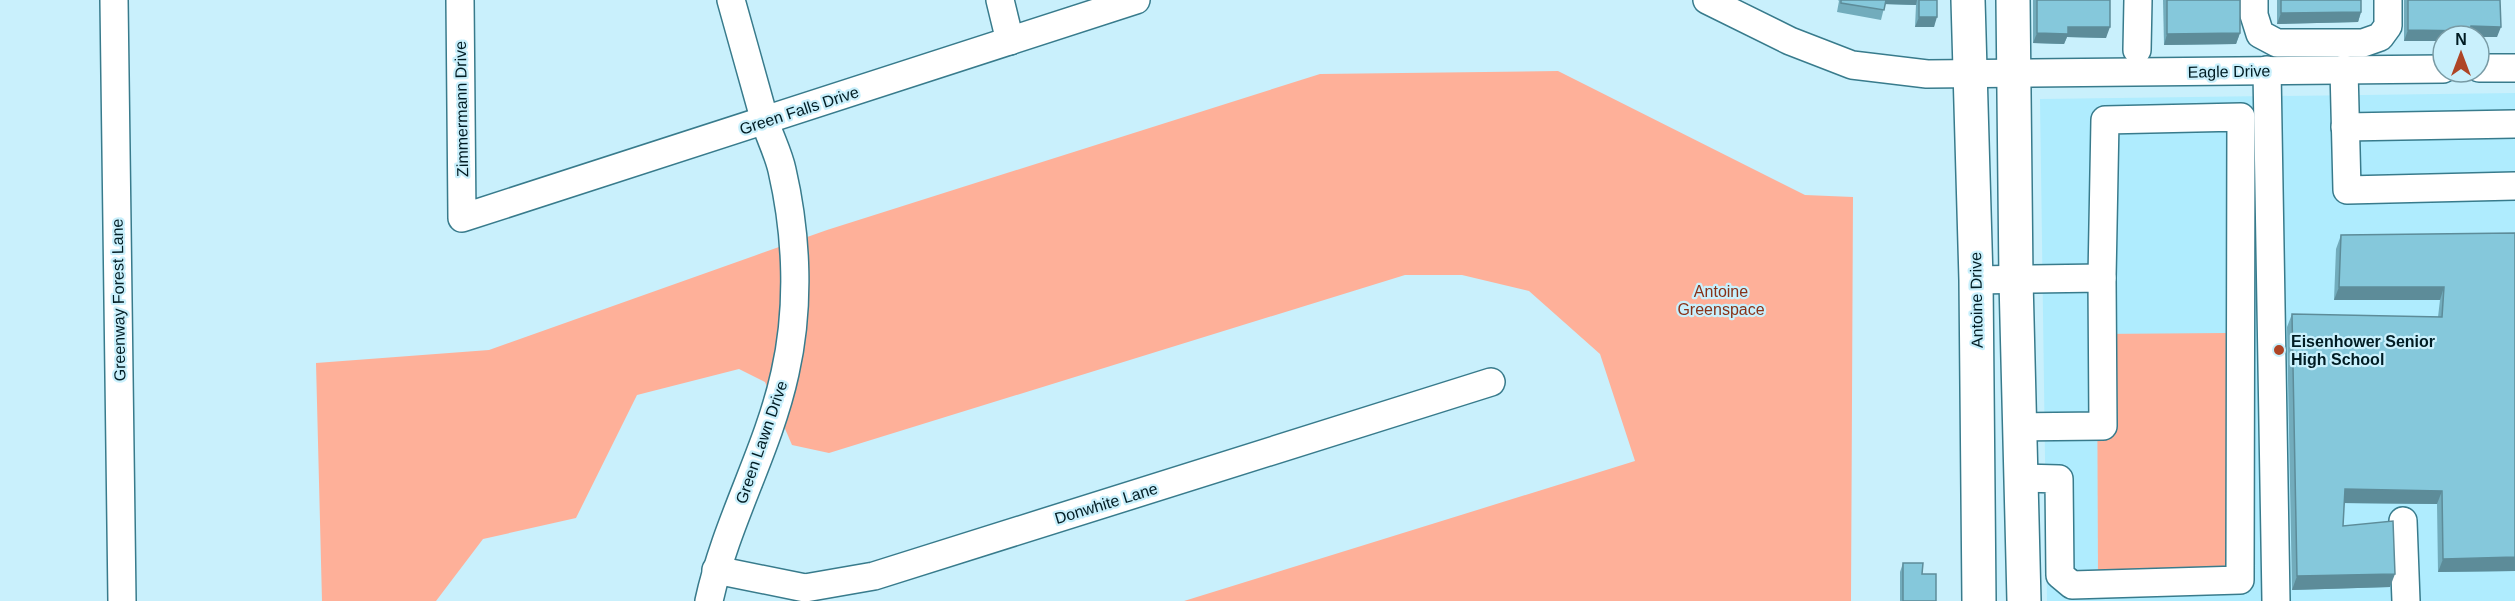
<svg xmlns="http://www.w3.org/2000/svg" width="2515" height="601" font-family="Helvetica,sans-serif">
<rect width="100%" height="100%" fill="#c9f0fc"/>
<!-- built -->
<polygon fill="#afecfe" points="2515,93 2515,601 2047,601 2040,99"/>
<!-- green -->
<g fill="#feb099">
<polygon points="1558,71 1805,195 1853,197 1851,601 1184,601 1635,461 1600,354 1529,291 1462,275 1405,275 829,453 792,445 765,382 739,369 637,395 576,518 483,539 436,601 322,601 316,363 489,350 827,230 1320,74"/>
<polygon points="2226,333 2228,575 2098,576 2097,334"/>
</g>
<g fill="none" stroke-linecap="round" stroke-linejoin="round">
<defs>
<g id="minor">
<polyline points="114,0 122,601"/>
<polyline points="460,0 462,218 1136,0"/>
<polyline points="1000,0 1010,41"/>
<polyline points="1707,0 1790,41 1852,65 1927,74 2443,69"/>
<polyline points="2254,0 2254,15 2260,34 2277,43 2363,43 2380,37 2388,26 2388,0"/>
<polyline points="2137,50 2138,0"/>
<polyline points="2479,68 2515,68"/>
<polyline points="2344,69 2347,190 2515,186"/>
<polyline points="2267,70 2276,601"/>
<polyline points="2345,127 2515,124"/>
<polyline points="1976,280 2102,278 2103,426 2020,427"/>
<polyline points="2021,478 2059,479 2060,575 2072,585 2240,580 2241,117 2105,120 2102,278"/>
<polyline points="2403,521 2406,601"/>
<polyline points="716,570 805,588 874,576 1491,382"/>
<path d="M709 601C726 522 768 451 785 373 800 307 797 235 782 170 778 152 769 136 764 118 753 79 742 39 731 0"/>
</g>
<g id="major">
<polyline points="1968,0 1976,280 1979,601"/>
<polyline points="2013,0 2016,280 2024,601"/>
</g>
</defs>
<!-- minor casing -->
<use href="#minor" stroke="#387b8c" stroke-width="30"/>
<!-- major casing -->
<use href="#major" stroke="#387b8c" stroke-width="36"/>
<!-- minor -->
<use href="#minor" stroke="#fff" stroke-width="27"/>
<!-- major -->
<use href="#major" stroke="#fff" stroke-width="33"/>
</g>
<!-- wall -->
<g fill="#72acbc">
<polygon points="1838,0 1937,0 1934,27 1915,27 1916,5 1885,4 1881,20 1837,12 1839,1"/>
<polygon points="2033,0 2110,0 2106,38 2067,37 2064,44 2033,43"/>
<polygon points="2163,0 2240,0 2240,33 2236,44 2164,45"/>
<polygon points="2277,0 2361,0 2361,12 2358,22 2277,24"/>
<polygon points="2404,0 2500,0 2497,37 2479,37 2479,36 2443,36 2443,41 2404,41"/>
<polygon points="2515,233 2515,571 2438,572 2437,504 2344,503 2343,526 2390,587 2292,590 2287,327 2292,314 2438,317 2440,300 2334,300 2336,249 2341,235"/>
<polygon points="1903,563 1922,574 1936,601 1900,601 1900,572"/>
</g>
<!-- shaded-wall -->
<g fill="#5d8c99">
<polygon points="1885,0 1917,0 1916,5 1883,4"/>
<polygon points="2361,12 2358,22 2277,24 2281,13"/>
<polygon points="1919,17 1937,17 1934,27 1915,27"/>
<polygon points="2471,26 2501,27 2497,37 2479,37 2479,36 2443,36 2443,41 2404,41 2408,30"/>
<polygon points="2068,27 2110,27 2106,38 2067,37 2064,44 2033,43 2037,33"/>
<polygon points="2240,33 2236,44 2164,45 2167,34"/>
<polygon points="2339,287 2444,287 2440,300 2334,300"/>
<polygon points="2345,489 2442,491 2437,504 2340,503"/>
<polygon points="2515,557 2515,571 2438,572 2443,559"/>
<polygon points="2395,574 2390,587 2292,590 2297,576"/>
</g>
<!-- building -->
<g fill="#85c8db" stroke="#5d8c99" stroke-width="1.5">
<polygon points="1841,0 1886,0 1884,10 1841,3"/>
<rect x="1919" y="0" width="18" height="17"/>
<polygon points="2037,0 2110,0 2110,27 2068,27 2068,34 2037,33"/>
<polygon points="2167,0 2240,0 2240,33 2167,34"/>
<polygon points="2281,0 2361,0 2361,12 2281,13"/>
<polygon points="2408,0 2500,0 2501,27 2471,26 2470,31 2408,30"/>
<polygon points="2515,233 2515,557 2443,559 2442,491 2345,489 2343,526 2393,521 2395,574 2297,576 2292,314 2442,317 2444,287 2339,287 2341,235"/>
<polygon points="1903,563 1923,563 1922,574 1936,574 1936,601 1903,601"/>
</g>
<!-- markers -->
<circle fill="#ae4526" stroke="#c9f0fc" stroke-width="2" cx="2279" cy="350" r="6"/>
<g text-anchor="middle" stroke-width="4.5" stroke-linejoin="round" paint-order="stroke">
<!-- street labels -->
<g font-size="16" fill="#011c23" stroke="#c9f0fc">
<text transform="translate(2229 71) rotate(-1)" y="6">Eagle Drive</text>
<text transform="translate(461 109) rotate(-91)" y="6">Zimmermann Drive</text>
<text transform="translate(799 110) rotate(-18)" y="6">Green Falls Drive</text>
<text transform="translate(118 300) rotate(-91)" y="6">Greenway Forest Lane</text>
<text transform="translate(1976 300) rotate(-91)" y="6">Antoine Drive</text>
<text transform="translate(761 442) rotate(-71)" y="6">Green Lawn Drive</text>
<text transform="translate(1106 503) rotate(-17)" y="6">Donwhite Lane</text>
</g>
<!-- park labels -->
<g font-size="16" fill="#873218" stroke="#c9f0fc">
<text x="1721" y="297">Antoine<tspan x="1721" dy="18">Greenspace</tspan></text>
</g>
<!-- poi labels -->
<g font-size="16" font-weight="bold" fill="#011c23" stroke="#c9f0fc" text-anchor="start">
<text x="2291" y="347">Eisenhower Senior<tspan x="2291" dy="18">High School</tspan></text>
</g>
</g>
<!-- north arrow -->
<g transform="translate(2461 54)"><circle r="28" fill="#c9f0fc" stroke="#799ba5" stroke-width="1.5"/>
<path d="M0-4.5L10 22L0 15L-10 22Z" fill="#ae4526"/>
<text y="-9" font-size="16" font-weight="bold" text-anchor="middle" fill="#011c23">N</text>
</g>
</svg>
